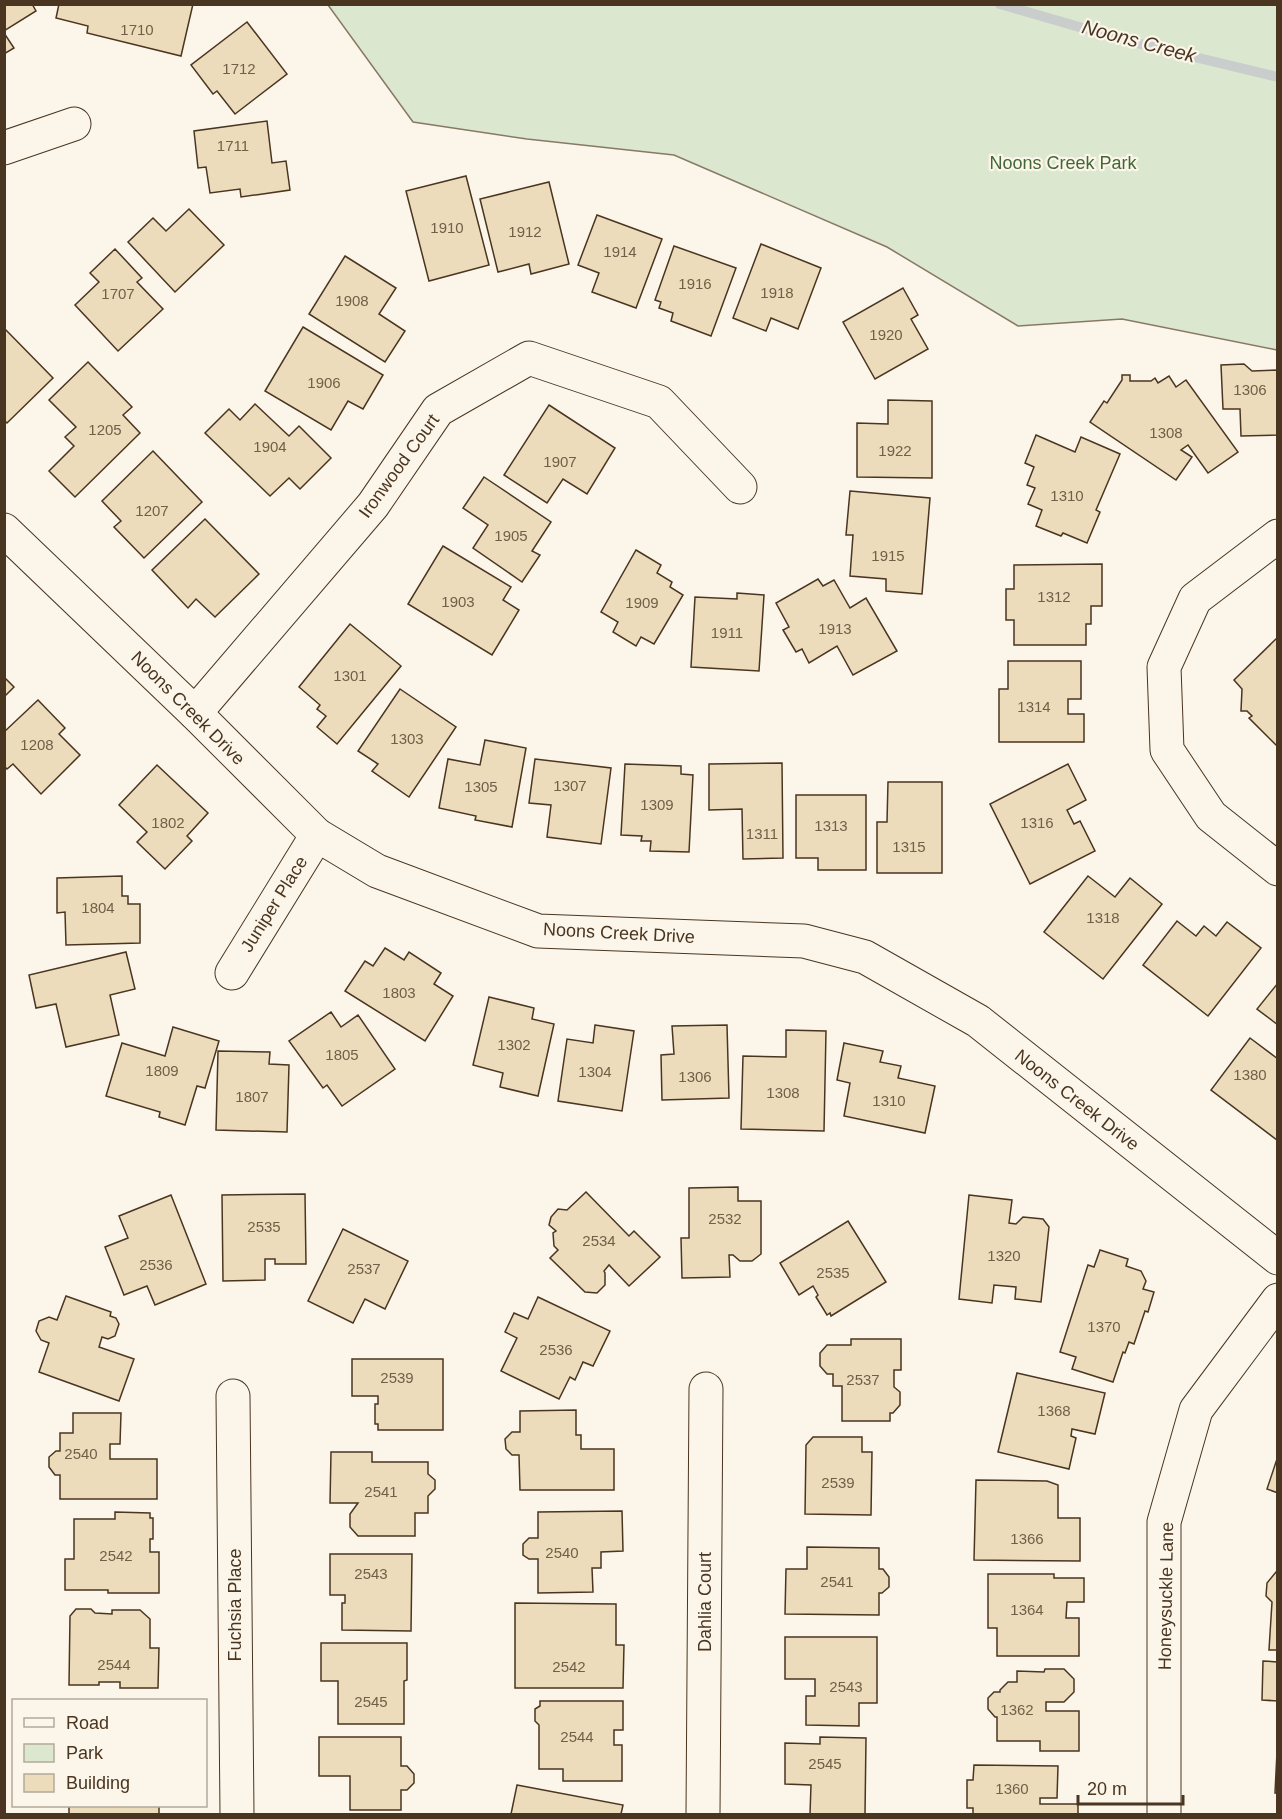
<svg xmlns="http://www.w3.org/2000/svg" width="1282" height="1819" font-family="Helvetica,sans-serif">
<rect width="100%" height="100%" fill="#fbf6e9"/>
<!-- green -->
<polygon fill="#dce7d0" stroke="#887966" stroke-width="1.5" points="328,5 1277,5 1277,350 1122,319 1018,326 887,247 674,155 527,139 413,122"/>
<g fill="none" stroke-linecap="round" stroke-linejoin="round">
<!-- stream -->
<polyline stroke="#c9cecd" stroke-width="10" points="1000,4 1124,40 1278,77"/>
</g>
<!-- building -->
<g fill="#ecdcbc" stroke="#4a3520" stroke-width="1.5">
<polygon points="4,4 32,4 36,11 4,31"/>
<polygon points="59,4 193,4 181,56 87,33 88,26 56,18"/>
<polygon points="247,22 287,74 235,114 217,91 213,94 191,65"/>
<polygon points="4,33 14,48 4,54"/>
<polygon points="267,121 272,163 286,161 290,190 241,197 240,189 210,193 206,167 198,168 194,131"/>
<polygon points="466,176 489,265 429,281 406,191"/>
<polygon points="549,182 569,264 531,274 529,264 498,272 480,199"/>
<polygon points="189,209 224,245 175,292 128,242 153,218 166,231"/>
<polygon points="597,215 662,239 636,308 592,292 599,273 578,265"/>
<polygon points="761,244 821,268 798,329 771,318 766,331 733,318"/>
<polygon points="674,246 736,268 711,336 671,321 673,313 659,308 661,302 655,300"/>
<polygon points="115,249 142,278 137,282 163,309 118,351 75,305 99,282 90,273"/>
<polygon points="345,256 396,288 379,314 405,331 385,362 309,314"/>
<polygon points="903,288 918,315 911,319 928,349 875,379 843,322"/>
<polygon points="303,327 383,375 363,409 348,401 331,430 265,391"/>
<polygon points="4,328 53,378 7,423 4,420"/>
<polygon points="88,362 132,407 123,415 140,433 75,497 49,471 74,446 65,437 76,427 49,400"/>
<polygon points="1244,364 1252,371 1278,370 1278,435 1241,436 1240,409 1223,409 1221,365"/>
<polygon points="1122,375 1130,375 1130,381 1151,381 1155,378 1158,383 1169,376 1176,387 1186,380 1238,452 1208,473 1188,445 1181,450 1192,457 1176,480 1090,422 1104,401 1107,403 1122,380"/>
<polygon points="888,400 932,401 932,478 857,477 857,423 888,424"/>
<polygon points="255,404 289,436 299,426 331,458 300,489 289,478 270,496 205,433 229,409 240,420"/>
<polygon points="549,405 615,448 587,494 563,479 547,503 504,475"/>
<polygon points="1036,435 1075,452 1081,437 1120,454 1096,510 1100,512 1087,543 1063,533 1061,536 1036,526 1042,510 1028,504 1035,488 1027,485 1034,467 1025,463"/>
<polygon points="153,451 202,502 144,558 114,527 121,521 102,501"/>
<polygon points="484,477 551,522 532,551 540,555 522,582 473,548 488,525 463,508"/>
<polygon points="850,491 930,498 922,594 886,591 886,579 850,576 853,535 846,535"/>
<polygon points="205,519 259,574 215,617 196,599 188,608 152,570"/>
<polygon points="443,546 511,587 503,600 519,610 492,655 408,604"/>
<polygon points="636,550 661,565 657,573 672,582 670,587 683,595 654,644 641,637 636,646 613,632 618,622 601,612"/>
<polygon points="1102,564 1102,606 1091,606 1091,624 1086,624 1086,645 1014,645 1014,620 1006,620 1006,589 1014,589 1014,565"/>
<polygon points="818,579 823,586 834,580 850,608 866,598 897,651 853,675 837,646 809,663 802,649 796,652 783,630 789,627 776,603"/>
<polygon points="737,593 764,595 759,671 691,667 695,597 737,599"/>
<polygon points="350,624 401,666 337,744 317,727 326,716 317,709 320,705 299,687"/>
<polygon points="1278,637 1278,747 1249,718 1252,716 1247,711 1241,711 1242,689 1234,680"/>
<polygon points="1008,661 1081,661 1081,699 1068,699 1068,714 1084,714 1084,742 999,742 999,689 1008,689"/>
<polygon points="4,677 14,687 4,697"/>
<polygon points="400,689 456,727 409,797 372,771 378,764 358,751"/>
<polygon points="38,700 65,728 59,734 80,755 41,794 13,764 7,769 4,766 4,732"/>
<polygon points="485,740 526,748 512,827 475,820 476,816 439,808 448,759 480,765"/>
<polygon points="535,759 611,768 601,844 547,837 551,805 529,803"/>
<polygon points="782,763 783,858 743,859 742,809 709,810 709,764"/>
<polygon points="625,764 681,766 681,774 693,775 689,852 650,851 651,841 641,841 642,836 621,835"/>
<polygon points="1068,764 1086,800 1067,810 1074,824 1080,821 1095,851 1030,884 990,804"/>
<polygon points="157,765 208,813 187,836 192,841 165,869 137,842 147,832 119,805"/>
<polygon points="888,782 942,782 942,873 877,873 877,822 887,822"/>
<polygon points="796,795 866,795 866,870 818,870 818,858 796,858"/>
<polygon points="122,876 122,896 128,896 128,904 140,904 140,943 66,945 65,912 57,913 57,878"/>
<polygon points="1088,876 1115,897 1130,878 1162,904 1103,979 1044,932"/>
<polygon points="1177,921 1196,936 1204,926 1216,936 1227,922 1261,948 1208,1016 1143,965"/>
<polygon points="385,948 404,960 409,952 441,973 434,984 453,996 425,1041 345,991 365,961 373,966"/>
<polygon points="126,952 135,989 110,995 119,1035 66,1047 56,1004 36,1008 29,975"/>
<polygon points="1278,983 1278,1025 1257,1009"/>
<polygon points="489,997 534,1008 532,1019 554,1024 538,1096 500,1087 503,1073 473,1065"/>
<polygon points="331,1012 341,1027 358,1015 395,1069 342,1106 327,1085 323,1088 289,1041"/>
<polygon points="595,1025 634,1031 622,1111 558,1101 567,1039 593,1043"/>
<polygon points="727,1025 729,1098 662,1100 661,1055 674,1054 672,1026"/>
<polygon points="173,1027 219,1041 205,1088 197,1086 185,1125 159,1117 160,1112 106,1096 122,1043 165,1056"/>
<polygon points="786,1030 826,1031 824,1131 741,1129 743,1056 786,1057"/>
<polygon points="1250,1038 1278,1059 1277,1140 1211,1090"/>
<polygon points="844,1043 883,1051 880,1062 901,1066 898,1078 935,1086 925,1133 844,1116 850,1083 837,1080"/>
<polygon points="218,1051 270,1052 269,1064 289,1065 287,1132 216,1130"/>
<polygon points="738,1187 738,1201 761,1201 761,1254 752,1261 740,1261 733,1255 729,1255 730,1277 682,1278 681,1238 689,1238 689,1188"/>
<polygon points="586,1192 629,1236 634,1231 660,1257 629,1286 609,1265 604,1271 605,1273 605,1285 597,1293 585,1292 550,1258 558,1250 554,1246 553,1233 556,1231 549,1225 551,1217 558,1209 567,1210"/>
<polygon points="305,1194 306,1264 275,1264 275,1259 265,1259 265,1280 223,1281 222,1195"/>
<polygon points="171,1195 206,1284 155,1305 147,1286 124,1295 105,1247 128,1238 119,1216"/>
<polygon points="969,1195 1012,1200 1009,1223 1016,1224 1023,1217 1043,1219 1049,1227 1041,1302 1015,1299 1016,1287 994,1285 992,1303 959,1299"/>
<polygon points="848,1221 886,1282 831,1316 830,1313 827,1315 816,1297 818,1295 813,1286 799,1295 780,1263"/>
<polygon points="343,1229 408,1261 385,1309 365,1299 353,1323 308,1301"/>
<polygon points="1100,1250 1128,1259 1126,1266 1141,1271 1146,1281 1143,1289 1154,1292 1148,1312 1145,1311 1134,1344 1129,1342 1125,1353 1123,1352 1113,1382 1072,1369 1076,1357 1060,1352 1088,1265 1094,1267"/>
<polygon points="66,1296 111,1312 110,1316 116,1318 119,1324 115,1336 108,1339 102,1337 99,1347 134,1359 119,1401 39,1372 49,1343 41,1340 36,1331 39,1321 49,1317 57,1320"/>
<polygon points="538,1297 610,1331 593,1366 583,1362 575,1380 570,1377 559,1399 501,1371 517,1338 505,1332 514,1313 528,1319"/>
<polygon points="851,1339 901,1339 901,1370 894,1370 894,1387 900,1392 900,1405 893,1413 890,1413 890,1421 842,1421 842,1386 833,1386 833,1374 827,1374 820,1366 820,1353 827,1345 851,1345"/>
<polygon points="352,1359 443,1359 443,1430 378,1430 378,1424 375,1424 375,1404 378,1404 378,1396 352,1396"/>
<polygon points="1017,1373 1105,1393 1095,1434 1072,1429 1071,1436 1076,1438 1069,1469 998,1452"/>
<polygon points="576,1410 576,1435 581,1435 581,1449 614,1449 614,1490 520,1490 519,1455 512,1455 506,1449 505,1439 512,1432 520,1432 520,1411"/>
<polygon points="73,1413 121,1413 120,1444 110,1444 110,1459 157,1459 157,1499 60,1499 60,1475 55,1475 49,1467 49,1457 56,1451 60,1451 60,1433 73,1433"/>
<polygon points="813,1437 862,1437 862,1452 872,1452 871,1515 805,1514 806,1445"/>
<polygon points="331,1452 372,1452 372,1462 428,1462 428,1474 435,1480 435,1489 428,1496 428,1513 415,1513 415,1536 358,1536 350,1527 350,1514 358,1503 330,1503"/>
<polygon points="1278,1456 1278,1493 1267,1489"/>
<polygon points="976,1480 1047,1481 1058,1485 1058,1518 1080,1518 1080,1561 974,1560"/>
<polygon points="622,1511 623,1551 601,1552 601,1568 592,1568 593,1592 538,1593 538,1559 529,1559 523,1555 523,1544 529,1538 538,1538 538,1512"/>
<polygon points="115,1512 150,1513 150,1518 153,1518 153,1539 150,1539 150,1552 159,1552 159,1593 108,1593 108,1590 65,1590 65,1559 74,1559 74,1519 115,1519"/>
<polygon points="807,1547 879,1548 879,1569 883,1569 889,1577 889,1587 882,1593 879,1593 879,1615 785,1614 786,1569 807,1569"/>
<polygon points="330,1554 412,1554 411,1631 342,1630 342,1603 345,1603 345,1595 330,1595"/>
<polygon points="1276,1572 1278,1572 1278,1650 1269,1650 1272,1602 1266,1596 1267,1583"/>
<polygon points="988,1574 1054,1574 1054,1578 1084,1578 1084,1602 1067,1602 1066,1618 1079,1618 1079,1656 997,1656 997,1628 988,1628"/>
<polygon points="515,1603 616,1604 616,1645 624,1645 623,1688 515,1688"/>
<polygon points="76,1609 91,1609 95,1613 112,1614 112,1610 140,1610 150,1619 150,1648 159,1648 158,1688 120,1688 120,1682 99,1682 99,1685 69,1685 70,1616"/>
<polygon points="785,1637 877,1637 877,1703 859,1703 859,1726 806,1725 806,1696 815,1696 815,1679 785,1679"/>
<polygon points="321,1643 407,1643 407,1680 404,1681 404,1724 338,1724 338,1681 321,1681"/>
<polygon points="1263,1661 1278,1662 1278,1701 1262,1700"/>
<polygon points="1045,1669 1064,1669 1074,1679 1074,1692 1064,1702 1046,1702 1046,1711 1079,1711 1079,1751 1040,1751 1040,1741 997,1741 997,1717 995,1717 988,1709 988,1698 994,1692 1000,1692 1000,1690 1008,1682 1017,1682 1017,1671 1044,1672"/>
<polygon points="540,1701 623,1701 623,1730 614,1730 614,1745 622,1745 622,1781 563,1781 563,1769 539,1769 539,1725 535,1721 535,1709 540,1706"/>
<polygon points="319,1737 401,1737 401,1766 407,1766 414,1774 414,1783 407,1790 401,1790 401,1810 350,1810 350,1776 319,1776"/>
<polygon points="820,1737 866,1738 865,1814 810,1814 811,1785 785,1784 785,1743 820,1744"/>
<polygon points="1277,1752 1278,1752 1278,1793 1275,1793"/>
<polygon points="974,1765 1058,1766 1057,1798 1040,1798 1040,1804 1078,1804 1078,1814 973,1814 973,1808 967,1808 967,1780 973,1780"/>
<polygon points="517,1785 623,1805 621,1814 511,1814"/>
<rect x="69" y="1806" width="90" height="8"/>
</g>
<g fill="none" stroke-linecap="round" stroke-linejoin="round">
<defs>
<g id="minor">
<polyline points="4,148 74,124"/>
<polyline points="4,530 195,713 317,835 377,871 538,931 804,941 865,957 978,1021 1278,1258"/>
<polyline points="1278,536 1195,599 1164,667 1167,750 1211,816 1278,869"/>
<polyline points="195,713 373,505 438,410 529,358 659,402 740,487"/>
<polyline points="232,973 317,835"/>
<polyline points="233,1396 237,1814"/>
<polyline points="703,1814 706,1389"/>
<polyline points="1164,1814 1164,1522 1196,1410 1278,1300"/>
</g>
</defs>
<!-- minor casing -->
<use href="#minor" stroke="#4a3520" stroke-width="35"/>
<!-- minor -->
<use href="#minor" stroke="#fbf6e9" stroke-width="33"/>
</g>
<g text-anchor="middle" stroke-width="4.5" stroke-linejoin="round" paint-order="stroke">
<!-- number labels -->
<g font-size="15" fill="#725f47">
<text x="137" y="35">1710</text>
<text x="239" y="74">1712</text>
<text x="233" y="151">1711</text>
<text x="447" y="233">1910</text>
<text x="525" y="237">1912</text>
<text x="620" y="257">1914</text>
<text x="695" y="289">1916</text>
<text x="777" y="298">1918</text>
<text x="118" y="299">1707</text>
<text x="352" y="306">1908</text>
<text x="886" y="340">1920</text>
<text x="324" y="388">1906</text>
<text x="1250" y="395">1306</text>
<text x="105" y="435">1205</text>
<text x="1166" y="438">1308</text>
<text x="270" y="452">1904</text>
<text x="895" y="456">1922</text>
<text x="560" y="467">1907</text>
<text x="1067" y="501">1310</text>
<text x="152" y="516">1207</text>
<text x="511" y="541">1905</text>
<text x="888" y="561">1915</text>
<text x="1054" y="602">1312</text>
<text x="458" y="607">1903</text>
<text x="642" y="608">1909</text>
<text x="835" y="634">1913</text>
<text x="727" y="638">1911</text>
<text x="350" y="681">1301</text>
<text x="1034" y="712">1314</text>
<text x="407" y="744">1303</text>
<text x="37" y="750">1208</text>
<text x="570" y="791">1307</text>
<text x="481" y="792">1305</text>
<text x="657" y="810">1309</text>
<text x="168" y="828">1802</text>
<text x="1037" y="828">1316</text>
<text x="831" y="831">1313</text>
<text x="762" y="839">1311</text>
<text x="909" y="852">1315</text>
<text x="98" y="913">1804</text>
<text x="1103" y="923">1318</text>
<text x="399" y="998">1803</text>
<text x="514" y="1050">1302</text>
<text x="342" y="1060">1805</text>
<text x="162" y="1076">1809</text>
<text x="595" y="1077">1304</text>
<text x="1250" y="1080">1380</text>
<text x="695" y="1082">1306</text>
<text x="783" y="1098">1308</text>
<text x="252" y="1102">1807</text>
<text x="889" y="1106">1310</text>
<text x="725" y="1224">2532</text>
<text x="264" y="1232">2535</text>
<text x="599" y="1246">2534</text>
<text x="1004" y="1261">1320</text>
<text x="156" y="1270">2536</text>
<text x="364" y="1274">2537</text>
<text x="833" y="1278">2535</text>
<text x="1104" y="1332">1370</text>
<text x="556" y="1355">2536</text>
<text x="397" y="1383">2539</text>
<text x="863" y="1385">2537</text>
<text x="1054" y="1416">1368</text>
<text x="81" y="1459">2540</text>
<text x="838" y="1488">2539</text>
<text x="381" y="1497">2541</text>
<text x="1027" y="1544">1366</text>
<text x="562" y="1558">2540</text>
<text x="116" y="1561">2542</text>
<text x="371" y="1579">2543</text>
<text x="837" y="1587">2541</text>
<text x="1027" y="1615">1364</text>
<text x="114" y="1670">2544</text>
<text x="569" y="1672">2542</text>
<text x="846" y="1692">2543</text>
<text x="371" y="1707">2545</text>
<text x="1017" y="1715">1362</text>
<text x="577" y="1742">2544</text>
<text x="825" y="1769">2545</text>
<text x="1012" y="1794">1360</text>
</g>
<!-- park labels -->
<g font-size="18" fill="#436837" stroke="#fbf6e9">
<text x="1063" y="169">Noons Creek Park</text>
</g>
<!-- street labels -->
<g font-size="18" fill="#4a3520" stroke="#fbf6e9">
<text transform="translate(399 466) rotate(-54)" y="6">Ironwood Court</text>
<text transform="translate(188 708) rotate(45)" y="6">Noons Creek Drive</text>
<text transform="translate(274 904) rotate(-58)" y="6">Juniper Place</text>
<text transform="translate(619 933) rotate(3)" y="6">Noons Creek Drive</text>
<text transform="translate(1077 1100) rotate(38)" y="6">Noons Creek Drive</text>
<text transform="translate(1166 1596) rotate(-89)" y="6">Honeysuckle Lane</text>
<text transform="translate(705 1602) rotate(-90)" y="6">Dahlia Court</text>
<text transform="translate(235 1605) rotate(-90)" y="6">Fuchsia Place</text>
</g>
<!-- water labels -->
<g font-size="20" font-style="italic" fill="#4a3520" stroke="#fbf6e9">
<text transform="translate(1139 41) rotate(15)" y="7">Noons Creek</text>
</g>
</g>
<!-- border -->
<rect width="1282" height="1819" fill="none" stroke="#4a3520" stroke-width="12"/>
<!-- legend -->
<rect x="12" y="1699" width="195" height="108" fill="#fbf6e9" stroke="#b4a999" stroke-width="1.5"/>
<rect x="24" y="1718" width="30" height="9" fill="#fbf6e9" stroke="#b4a999" stroke-width="1.5"/>
<text x="66" y="1729" font-size="18" fill="#4a3520">Road</text>
<rect x="24" y="1744" width="30" height="18" fill="#dce7d0" stroke="#b4a999" stroke-width="1.5"/>
<text x="66" y="1759" font-size="18" fill="#4a3520">Park</text>
<rect x="24" y="1774" width="30" height="18" fill="#ecdcbc" stroke="#b4a999" stroke-width="1.5"/>
<text x="66" y="1789" font-size="18" fill="#4a3520">Building</text>
<!-- scale -->
<path d="M1078 1795v9h105v-9" fill="none" stroke="#4a3520" stroke-width="3"/>
<text x="1087" y="1795" font-size="18" fill="#4a3520" stroke="#fbf6e9" stroke-width="4.5" paint-order="stroke">20 m</text>
</svg>
